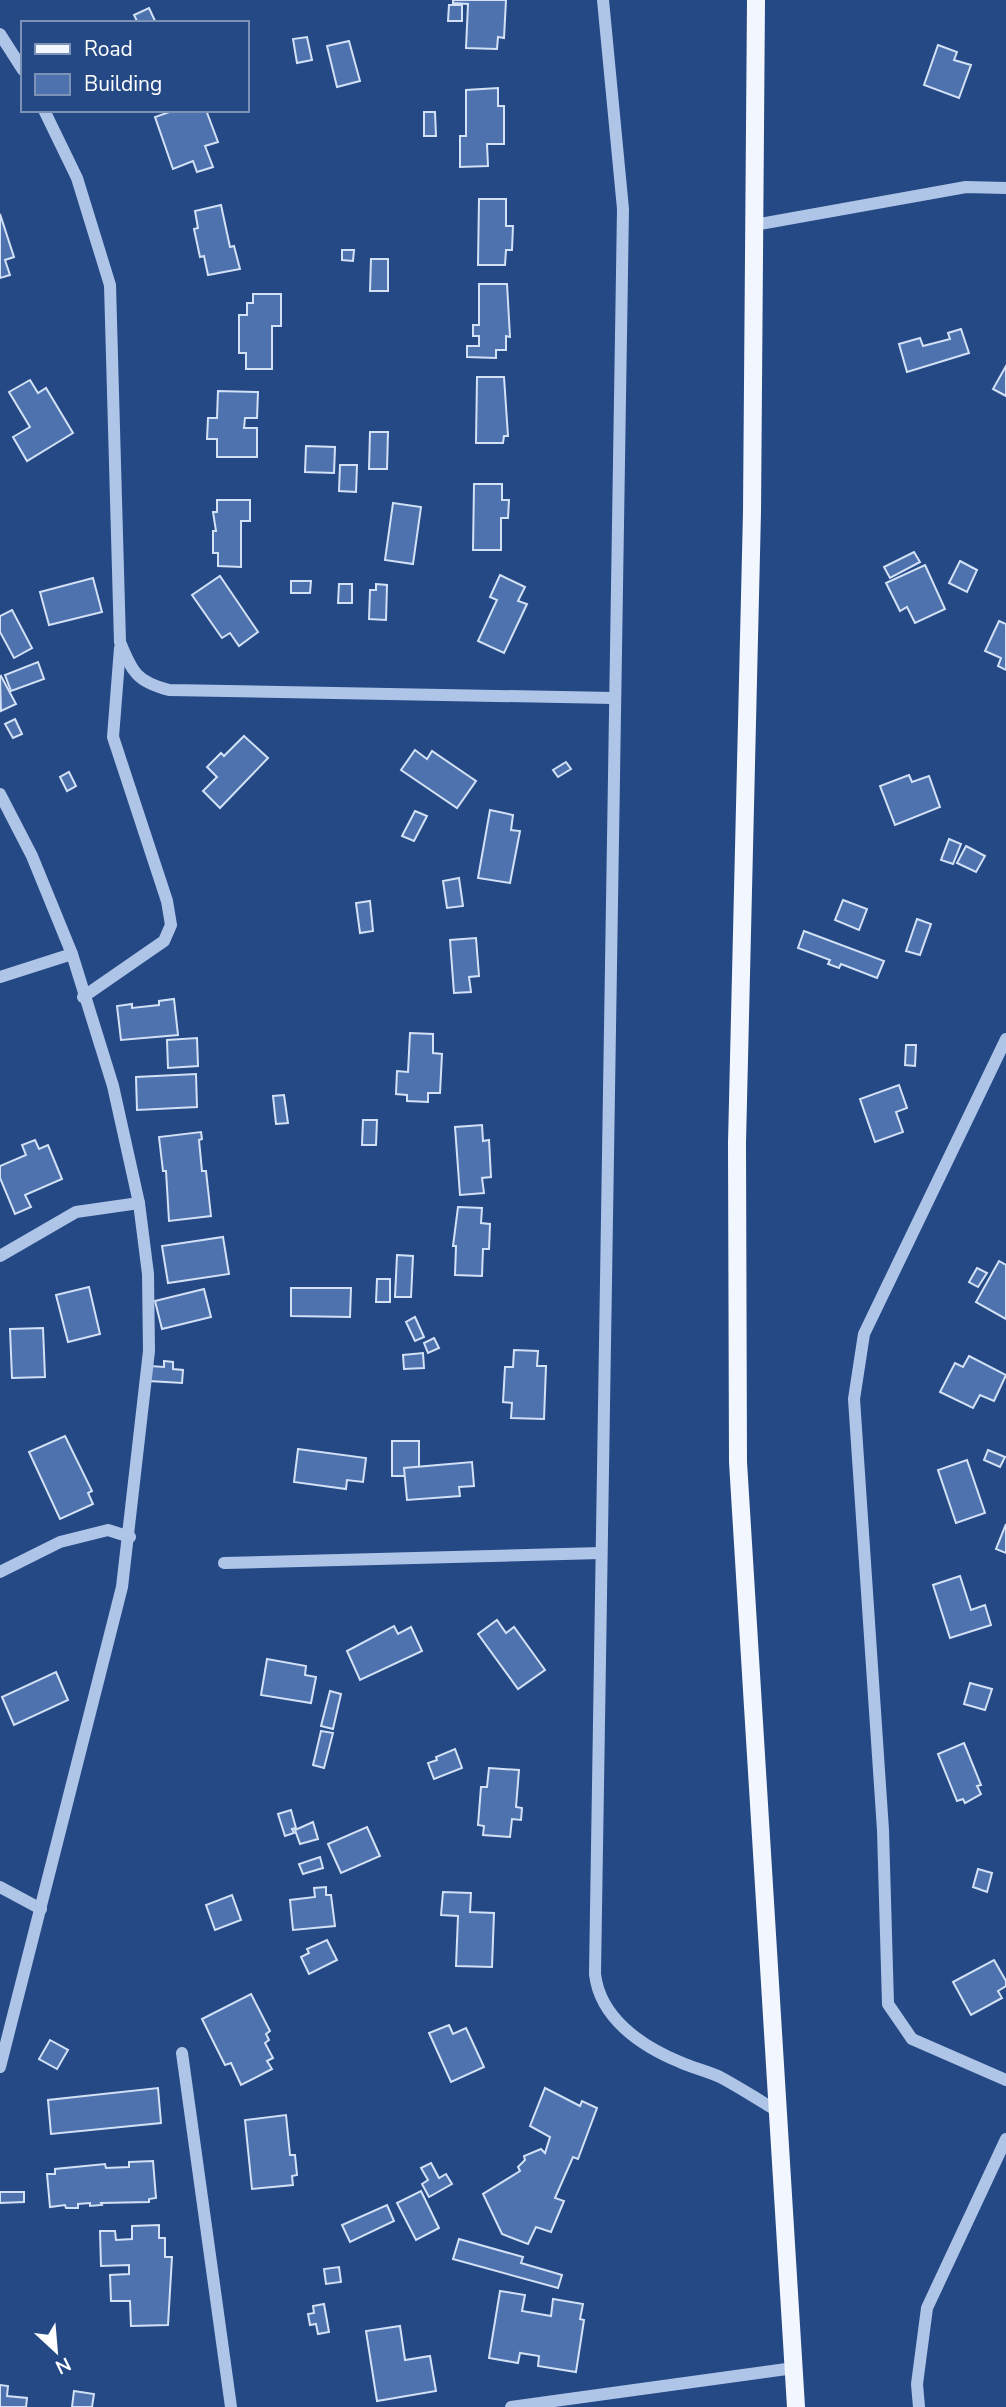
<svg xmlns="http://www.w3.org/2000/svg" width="1006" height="2407" font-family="'Nunito Sans',sans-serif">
<rect width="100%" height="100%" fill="#254985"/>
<!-- building -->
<g fill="#4d72ad" stroke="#d3e1f6" stroke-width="2">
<polygon points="453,0 506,0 504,38 498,37 497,49 466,48 468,4 453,3"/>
<polygon points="449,5 462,5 462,21 448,21"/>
<polygon points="149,8 156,23 138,23 134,15"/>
<polygon points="307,37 312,60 297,63 293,39"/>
<polygon points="349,41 360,81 337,87 327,46"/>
<polygon points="938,45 957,52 954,60 971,65 959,98 924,85"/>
<polygon points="498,88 498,106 504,106 504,144 487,144 488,166 460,167 460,136 466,136 466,90"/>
<polygon points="175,110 206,110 218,142 205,146 213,167 197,172 193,161 173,169 155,117"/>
<polygon points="424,112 435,112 436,136 424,136"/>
<polygon points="479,199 506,199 506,226 513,226 512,250 506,250 505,265 478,265"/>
<polygon points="221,205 230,247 234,246 240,269 208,275 204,256 200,257 194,229 198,228 195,211"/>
<polygon points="0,214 14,257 5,260 10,275 0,278"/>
<polygon points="342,250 354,250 353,261 342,260"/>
<polygon points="371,259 388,259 388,291 370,291"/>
<polygon points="479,284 507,284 510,337 506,336 506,350 496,350 496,358 467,357 467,346 479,346 479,336 473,336 473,325 479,325"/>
<polygon points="253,294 281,294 281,326 272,326 272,369 246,369 246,353 239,353 239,315 247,315 247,303 253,303"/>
<polygon points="961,329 969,353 907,372 899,344 920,338 923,346 950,339 948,333"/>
<polygon points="1006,366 1006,396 993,389"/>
<polygon points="477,377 504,377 508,436 504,436 503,443 476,443"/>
<polygon points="30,380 38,393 46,388 73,433 27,461 13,437 30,427 9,392"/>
<polygon points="218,391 258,392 257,418 245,418 244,428 257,428 257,457 217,457 217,439 207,439 208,418 217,418"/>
<polygon points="370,432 388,432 387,469 369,469"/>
<polygon points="306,446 335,447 334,473 305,472"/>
<polygon points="340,465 357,465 356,492 339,491"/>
<polygon points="474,484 502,484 502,500 509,500 508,518 501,518 501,550 473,550"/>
<polygon points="217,500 250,500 250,521 241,521 241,567 218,566 218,553 213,553 213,531 216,531 213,512 217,512"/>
<polygon points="393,503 421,507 413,564 385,560"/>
<polygon points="914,552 920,562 890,578 884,567"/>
<polygon points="960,561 977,570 967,592 949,583"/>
<polygon points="925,565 945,609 915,623 907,607 900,611 886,583"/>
<polygon points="500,575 525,587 518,601 527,604 504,653 478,641 497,600 490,597"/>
<polygon points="220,576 258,632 239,646 230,633 222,638 192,595"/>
<polygon points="93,578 102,612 49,625 40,592"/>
<polygon points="291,581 311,581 310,593 291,593"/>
<polygon points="339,584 352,584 352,603 338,603"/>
<polygon points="376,584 387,585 386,620 369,619 370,590 376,590"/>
<polygon points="12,610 32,648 14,658 0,632 0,616"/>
<polygon points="999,621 1006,624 1006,670 998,666 1001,658 985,651"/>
<polygon points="38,662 44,679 11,691 5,675"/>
<polygon points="1,676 16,704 1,711 0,677"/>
<polygon points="15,719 22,734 13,738 5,724"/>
<polygon points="244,736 268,758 220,808 203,791 217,777 207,767 221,753 224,756"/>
<polygon points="415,750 427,759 432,751 476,781 457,808 401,770"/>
<polygon points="566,762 571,769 558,777 553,770"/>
<polygon points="69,772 76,786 67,791 60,777"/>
<polygon points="909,775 912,782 929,776 940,807 895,825 880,786"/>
<polygon points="490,810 513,815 511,830 520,831 510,883 478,878"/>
<polygon points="415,811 427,816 414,841 402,836"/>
<polygon points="949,839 961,844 953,864 941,860"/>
<polygon points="966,846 985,856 976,872 957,863"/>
<polygon points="459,878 463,906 447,908 443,881"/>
<polygon points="843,900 867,909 859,930 835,920"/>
<polygon points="370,901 373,931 360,933 356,903"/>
<polygon points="917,919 931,924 920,955 906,951"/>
<polygon points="804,931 884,961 877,978 841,964 839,968 828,964 830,960 798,948"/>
<polygon points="476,938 479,976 469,977 471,992 454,993 450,940"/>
<polygon points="174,999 178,1035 121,1040 117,1006 132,1004 132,1008 159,1005 159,1001"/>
<polygon points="410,1033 433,1034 433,1053 442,1054 440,1093 428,1093 428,1102 407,1101 407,1095 396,1094 397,1071 408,1072"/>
<polygon points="197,1038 198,1066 168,1068 167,1040"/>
<polygon points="906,1045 916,1045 915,1066 905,1065"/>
<polygon points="196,1074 197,1107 137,1110 136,1077"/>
<polygon points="899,1085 907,1108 896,1112 903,1132 875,1142 860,1099"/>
<polygon points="284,1095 288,1123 276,1124 273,1096"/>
<polygon points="363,1120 377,1120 376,1145 362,1145"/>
<polygon points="482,1125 483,1141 489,1140 491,1177 482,1178 484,1193 460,1195 455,1127"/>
<polygon points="201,1132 202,1139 199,1140 202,1171 206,1171 211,1216 169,1221 166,1171 163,1171 159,1137"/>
<polygon points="35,1140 39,1149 48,1145 62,1179 25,1195 31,1207 15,1214 0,1178 0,1166 26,1155 22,1145"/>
<polygon points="458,1207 482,1208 481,1223 490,1224 489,1249 483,1249 482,1276 455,1275 456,1246 453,1246"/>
<polygon points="223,1237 229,1274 168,1283 162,1246"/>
<polygon points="397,1255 413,1256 411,1297 395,1297"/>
<polygon points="999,1261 1006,1265 1006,1319 976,1302"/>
<polygon points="977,1268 987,1273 978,1287 969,1282"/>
<polygon points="377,1279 390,1279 390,1302 376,1302"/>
<polygon points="89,1287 100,1334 68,1342 56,1295"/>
<polygon points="291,1288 351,1288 350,1317 291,1316"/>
<polygon points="204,1289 211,1317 162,1329 155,1301"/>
<polygon points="415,1317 424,1337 415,1341 406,1322"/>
<polygon points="43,1328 45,1377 12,1378 10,1329"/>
<polygon points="434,1338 439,1348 428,1353 424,1343"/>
<polygon points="514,1350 538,1351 537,1366 546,1366 544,1419 511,1418 512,1403 503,1402 505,1367 513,1367"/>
<polygon points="423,1353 424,1368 404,1369 403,1355"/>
<polygon points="969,1356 1006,1375 994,1401 980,1395 973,1408 940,1392 955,1363 963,1367"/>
<polygon points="164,1361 173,1362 173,1369 183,1370 182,1383 149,1381 150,1366 164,1367"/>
<polygon points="65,1436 92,1491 88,1493 93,1504 60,1519 29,1452"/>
<rect x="392" y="1441" width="27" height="35"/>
<polygon points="298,1449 366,1458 363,1482 347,1480 346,1489 294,1482"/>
<polygon points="988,1450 1005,1457 1000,1467 984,1460"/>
<polygon points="967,1460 985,1513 956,1523 938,1470"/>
<polygon points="472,1462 474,1486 459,1487 460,1496 407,1500 404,1468"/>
<polygon points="1006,1524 1006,1553 996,1549"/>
<polygon points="960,1576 971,1610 985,1605 991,1625 950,1638 933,1585"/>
<polygon points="497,1620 506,1633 514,1627 545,1670 518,1689 478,1634"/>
<polygon points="394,1626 398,1634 411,1627 422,1651 360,1680 347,1651"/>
<polygon points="267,1659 306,1666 305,1675 316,1677 311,1703 261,1695"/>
<polygon points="56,1672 68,1700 14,1725 2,1697"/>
<polygon points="970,1683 992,1689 985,1710 964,1704"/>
<polygon points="330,1691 341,1694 333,1729 321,1726"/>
<polygon points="321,1731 333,1733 324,1768 313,1765"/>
<polygon points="964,1743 981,1785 977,1786 981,1794 965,1803 963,1799 957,1801 938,1754"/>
<polygon points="455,1749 462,1768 434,1779 428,1763 437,1760 436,1757"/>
<polygon points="489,1768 519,1770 516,1807 522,1808 521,1820 512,1819 510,1837 483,1835 484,1826 478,1825 481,1787 487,1787"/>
<polygon points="291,1810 296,1828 292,1829 294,1833 285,1836 278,1814"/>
<polygon points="313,1822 318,1839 300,1844 295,1830"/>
<polygon points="367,1827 380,1856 341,1873 328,1844"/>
<polygon points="320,1857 323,1868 303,1874 299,1864"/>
<polygon points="978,1869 992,1873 987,1892 973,1887"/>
<polygon points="326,1887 326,1895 331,1895 335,1926 293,1930 290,1900 315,1897 314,1888"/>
<polygon points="443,1892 471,1893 470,1912 494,1913 492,1967 456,1966 458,1916 441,1915"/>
<polygon points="232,1895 241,1920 215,1930 206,1905"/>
<polygon points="327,1940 337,1960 309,1974 301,1957 309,1953 307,1949"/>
<polygon points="994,1960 1006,1981 1006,1986 998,1991 1002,1998 971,2015 953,1982"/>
<polygon points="251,1994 270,2031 266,2034 269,2040 265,2043 273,2058 267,2061 272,2069 241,2085 231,2063 225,2065 202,2019"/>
<polygon points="449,2025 453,2034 466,2028 484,2067 451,2082 429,2033"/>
<polygon points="50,2040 68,2050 57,2069 39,2059"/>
<polygon points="158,2088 161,2123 51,2134 48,2100"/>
<polygon points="545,2088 580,2106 582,2101 597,2108 578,2159 573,2157 555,2198 564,2201 551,2232 536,2227 528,2244 502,2234 483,2194 520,2171 518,2167 525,2160 524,2156 541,2149 545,2153 550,2137 530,2126"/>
<polygon points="286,2115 290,2155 295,2155 297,2175 292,2176 293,2185 252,2189 245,2120"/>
<polygon points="153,2161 156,2198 149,2199 149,2202 101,2203 102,2205 90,2206 90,2203 78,2204 78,2208 66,2208 65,2205 50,2207 47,2174 55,2174 55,2169 105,2164 106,2168 129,2167 129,2162"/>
<polygon points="431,2163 439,2178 446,2174 452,2184 429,2197 422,2184 428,2180 421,2168"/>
<polygon points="421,2191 439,2228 416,2240 397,2203"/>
<polygon points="0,2192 24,2192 24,2202 0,2203"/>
<polygon points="387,2205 394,2221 350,2242 342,2225"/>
<polygon points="159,2225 159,2238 165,2238 165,2257 172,2257 168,2325 131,2326 130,2301 111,2301 110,2275 129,2274 129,2265 101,2266 100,2231 115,2231 116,2240 132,2239 132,2226"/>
<polygon points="459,2239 523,2257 521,2263 562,2275 558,2288 453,2259"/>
<polygon points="339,2267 341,2282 326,2284 324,2269"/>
<polygon points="500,2291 525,2295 522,2311 551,2316 553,2299 583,2304 580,2319 584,2320 576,2372 538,2366 539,2356 520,2353 518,2363 489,2358"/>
<polygon points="324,2304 329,2332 318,2334 316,2324 310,2325 308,2314 314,2313 313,2306"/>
<polygon points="400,2326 405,2360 430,2356 436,2391 377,2401 366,2331"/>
<polygon points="0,2385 8,2386 7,2396 27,2398 26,2407 0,2407"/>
<polygon points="74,2391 94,2394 92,2407 72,2407"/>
</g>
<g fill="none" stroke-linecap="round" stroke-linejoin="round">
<!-- minor -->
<g stroke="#afc5e8" stroke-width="12">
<path d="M603 0 623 209 595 1974C600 2018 641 2046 680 2062 693 2068 707 2071 720 2077 739 2087 757 2099 776 2110"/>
<polyline points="0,34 23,70"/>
<path d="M44 110 77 178 110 285 120 642C132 672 137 682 169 690L614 698"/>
<polyline points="754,225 966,187 1006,188"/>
<polyline points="0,794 32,856 72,954 113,1086 139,1203 148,1274 149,1351 122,1587 0,2067"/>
<polyline points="0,977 72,954"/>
<polyline points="83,997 164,941 171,925 167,901 113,737 120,648"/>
<polyline points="1006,1039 864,1334 854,1399 883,1830 888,2004 912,2039 1006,2080"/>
<polyline points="0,1256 76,1212 139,1203"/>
<polyline points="224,1563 601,1553"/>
<polyline points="0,1572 60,1542 108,1530 130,1537"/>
<polyline points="0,1887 41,1909"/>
<polyline points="182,2053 231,2407"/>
<polyline points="511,2407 794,2368"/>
<polyline points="919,2407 917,2384 927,2308 1006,2139"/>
</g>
<!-- major -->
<polyline stroke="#f2f6fe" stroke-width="18" points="756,0 752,512 737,1143 738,1462 796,2407"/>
</g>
<!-- legend -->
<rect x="21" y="21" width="228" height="91" fill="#254985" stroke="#7c92b6" stroke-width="2"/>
<rect x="35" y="44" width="35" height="10" fill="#f2f6fe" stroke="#7c92b6" stroke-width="2"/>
<text x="84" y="56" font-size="21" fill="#ffffff">Road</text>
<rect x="35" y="74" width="35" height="21" fill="#4d72ad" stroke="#7c92b6" stroke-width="2"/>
<text x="84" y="91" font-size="21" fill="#ffffff">Building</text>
<!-- north arrow -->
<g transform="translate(56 2351) rotate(154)" stroke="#254985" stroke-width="5" paint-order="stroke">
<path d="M0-5L12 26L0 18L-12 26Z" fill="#ffffff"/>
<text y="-10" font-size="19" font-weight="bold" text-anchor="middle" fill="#ffffff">N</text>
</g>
</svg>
